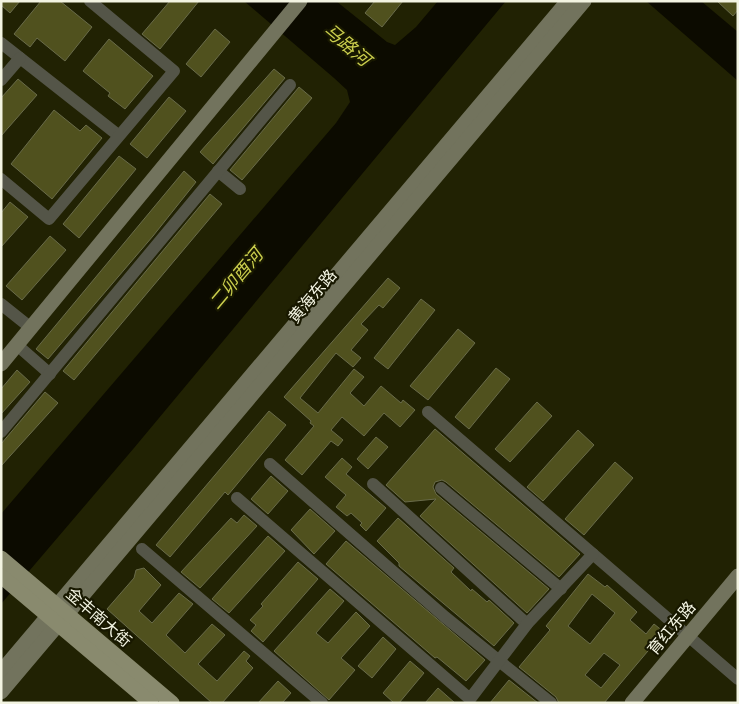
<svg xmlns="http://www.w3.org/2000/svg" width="739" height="704" font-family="Spectral,'Noto Sans SC',serif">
<rect width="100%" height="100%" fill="#212203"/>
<!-- water -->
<g fill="#0c0b00">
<polygon points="244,1 336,1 387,42 395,45 416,27 438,1 506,1 134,448 1,604 1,514 336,123 350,102 347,90 334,78"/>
<polygon points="646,1 701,1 738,32 738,81"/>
</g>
<!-- building -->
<g fill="#50511e" stroke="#696b4a" fill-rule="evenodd">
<polygon points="1,1 20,1 10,13 1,5"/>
<polygon points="41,1 60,1 92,27 65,61 37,38 30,47 14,34"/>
<polygon points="170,1 199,1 160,49 142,34"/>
<polygon points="375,1 403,1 382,27 365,13"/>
<polygon points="717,1 738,1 738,10 733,16"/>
<polygon points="215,29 230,42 201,77 186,64"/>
<polygon points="109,39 153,76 125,109 108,96 110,93 83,71"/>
<polygon points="274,69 285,78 213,164 200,152"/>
<polygon points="18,79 37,95 1,136 1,98"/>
<polygon points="299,87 312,98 242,180 230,170"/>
<polygon points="169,97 186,111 147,158 130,144"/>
<polygon points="54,110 80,131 86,125 102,138 52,199 11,164"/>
<polygon points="119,156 136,169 79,238 63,224"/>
<polygon points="184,171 196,182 153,236 48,359 36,349"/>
<polygon points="210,194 222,204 74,380 63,371"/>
<polygon points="10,202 28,217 1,247 1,213"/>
<polygon points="50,236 66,250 22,300 6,286"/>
<polygon points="388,278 400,288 383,308 379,305 361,324 368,330 351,350 361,358 353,367 336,353 300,398 318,413 354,369 364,377 350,393 364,406 381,386 401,403 403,400 415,410 400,427 384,413 364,436 342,417 331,430 343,440 338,446 331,441 302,475 285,460 314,426 310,423 311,421 284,397"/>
<polygon points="421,299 435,310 388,369 374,358"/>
<polygon points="458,329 475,343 428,400 410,386"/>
<polygon points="496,368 510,379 469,429 455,417"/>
<polygon points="17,370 30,382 1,414 1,389"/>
<polygon points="45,392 58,403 1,466 1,444"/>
<polygon points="537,402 552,416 510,462 495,449"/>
<polygon points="269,411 286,425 228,495 225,492 170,557 156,545"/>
<polygon points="435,429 580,554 559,577 446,482 442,480 435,482 433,487 436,494 549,589 527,613 420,516 436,499 405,502 386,485"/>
<polygon points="578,430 594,445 543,501 527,487"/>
<polygon points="376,437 388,447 368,469 357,459"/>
<polygon points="342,458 352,467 346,474 386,508 366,531 360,525 362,523 351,513 347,516 336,507 346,495 325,477"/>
<polygon points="615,462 633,478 584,535 565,519"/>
<polygon points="271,476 288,491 268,514 251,499"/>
<polygon points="310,509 335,531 314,554 291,530"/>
<polygon points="244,515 257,526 200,588 181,572 231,518 237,523"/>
<polygon points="398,518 454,568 451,572 471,591 472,589 487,602 489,600 514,623 494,646 399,566 399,563 377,541"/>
<polygon points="268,536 285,551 229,613 212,599"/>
<polygon points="346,541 485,660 466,681 437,657 435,658 326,564"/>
<polygon points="298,562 318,579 263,642 251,631 256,625 250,620 263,606 261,604"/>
<polygon points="144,568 161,585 139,611 152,623 179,593 193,604 166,635 185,653 212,624 225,635 198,664 217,681 244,651 250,656 246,661 253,668 222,703 212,703 107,609 134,578 136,570"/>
<path d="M588 574 605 587 607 585 637 612 630 620 646 634 654 624 664 632 604 703H559L556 697 519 667 550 630 546 626ZM592 594 615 613 590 644 568 626ZM604 653 620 665 601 688 585 675Z"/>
<polygon points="330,589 344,601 316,633 328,643 356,612 370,626 341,658 355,670 329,700 274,651"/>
<polygon points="383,637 396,649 372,678 358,666"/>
<polygon points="410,661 424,673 399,703 394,703 383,693"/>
<polygon points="509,680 538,703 490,703"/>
<polygon points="278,681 291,693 282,703 258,703"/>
<polygon points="438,688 455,703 425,703"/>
</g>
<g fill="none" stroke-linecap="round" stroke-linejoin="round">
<!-- street -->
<g stroke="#545548" stroke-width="12">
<polyline points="1,43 118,135"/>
<polyline points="1,80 20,58"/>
<polyline points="218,171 240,189"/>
<polyline points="1,179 49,219 174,71 90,1"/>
<polyline points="1,304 31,328"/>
<polyline points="17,345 50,374"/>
<polyline points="428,412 738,679"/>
<polyline points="1,432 290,85"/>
<polyline points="270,464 445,617 551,703"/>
<polyline points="373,484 527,624"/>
<polyline points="441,488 561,589"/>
<polyline points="237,498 470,699 527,624 593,554"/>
<polyline points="142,549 322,703"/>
</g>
<!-- secondary -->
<g stroke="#72735d" stroke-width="15">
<polyline points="1,364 300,1"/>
<polyline points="1,672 568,1"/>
<polyline points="1,692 584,1"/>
<polyline points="632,703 738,576"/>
</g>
<!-- primary -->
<g stroke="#898a6e" stroke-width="15">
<polyline points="1,558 172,703"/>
<polyline points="1,576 151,703"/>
</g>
</g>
<g text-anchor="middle" stroke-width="4.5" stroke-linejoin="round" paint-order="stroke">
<!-- street labels -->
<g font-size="16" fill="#f3f4e2" stroke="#181800">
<text transform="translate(312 296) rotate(-50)" y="6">黄海东路</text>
<text transform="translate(99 617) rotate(41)" y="6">金丰南大街</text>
<text transform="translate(671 628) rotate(-50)" y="6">育红东路</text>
</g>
<!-- water labels -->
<g font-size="18" font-style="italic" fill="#cbce4d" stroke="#181800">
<text transform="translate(347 45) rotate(40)" y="6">马路河</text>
<text transform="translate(236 279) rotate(-50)" y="6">二卯酉河</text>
</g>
</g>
<!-- border -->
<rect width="739" height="704" fill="none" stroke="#f3f4e2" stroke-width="5"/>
</svg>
